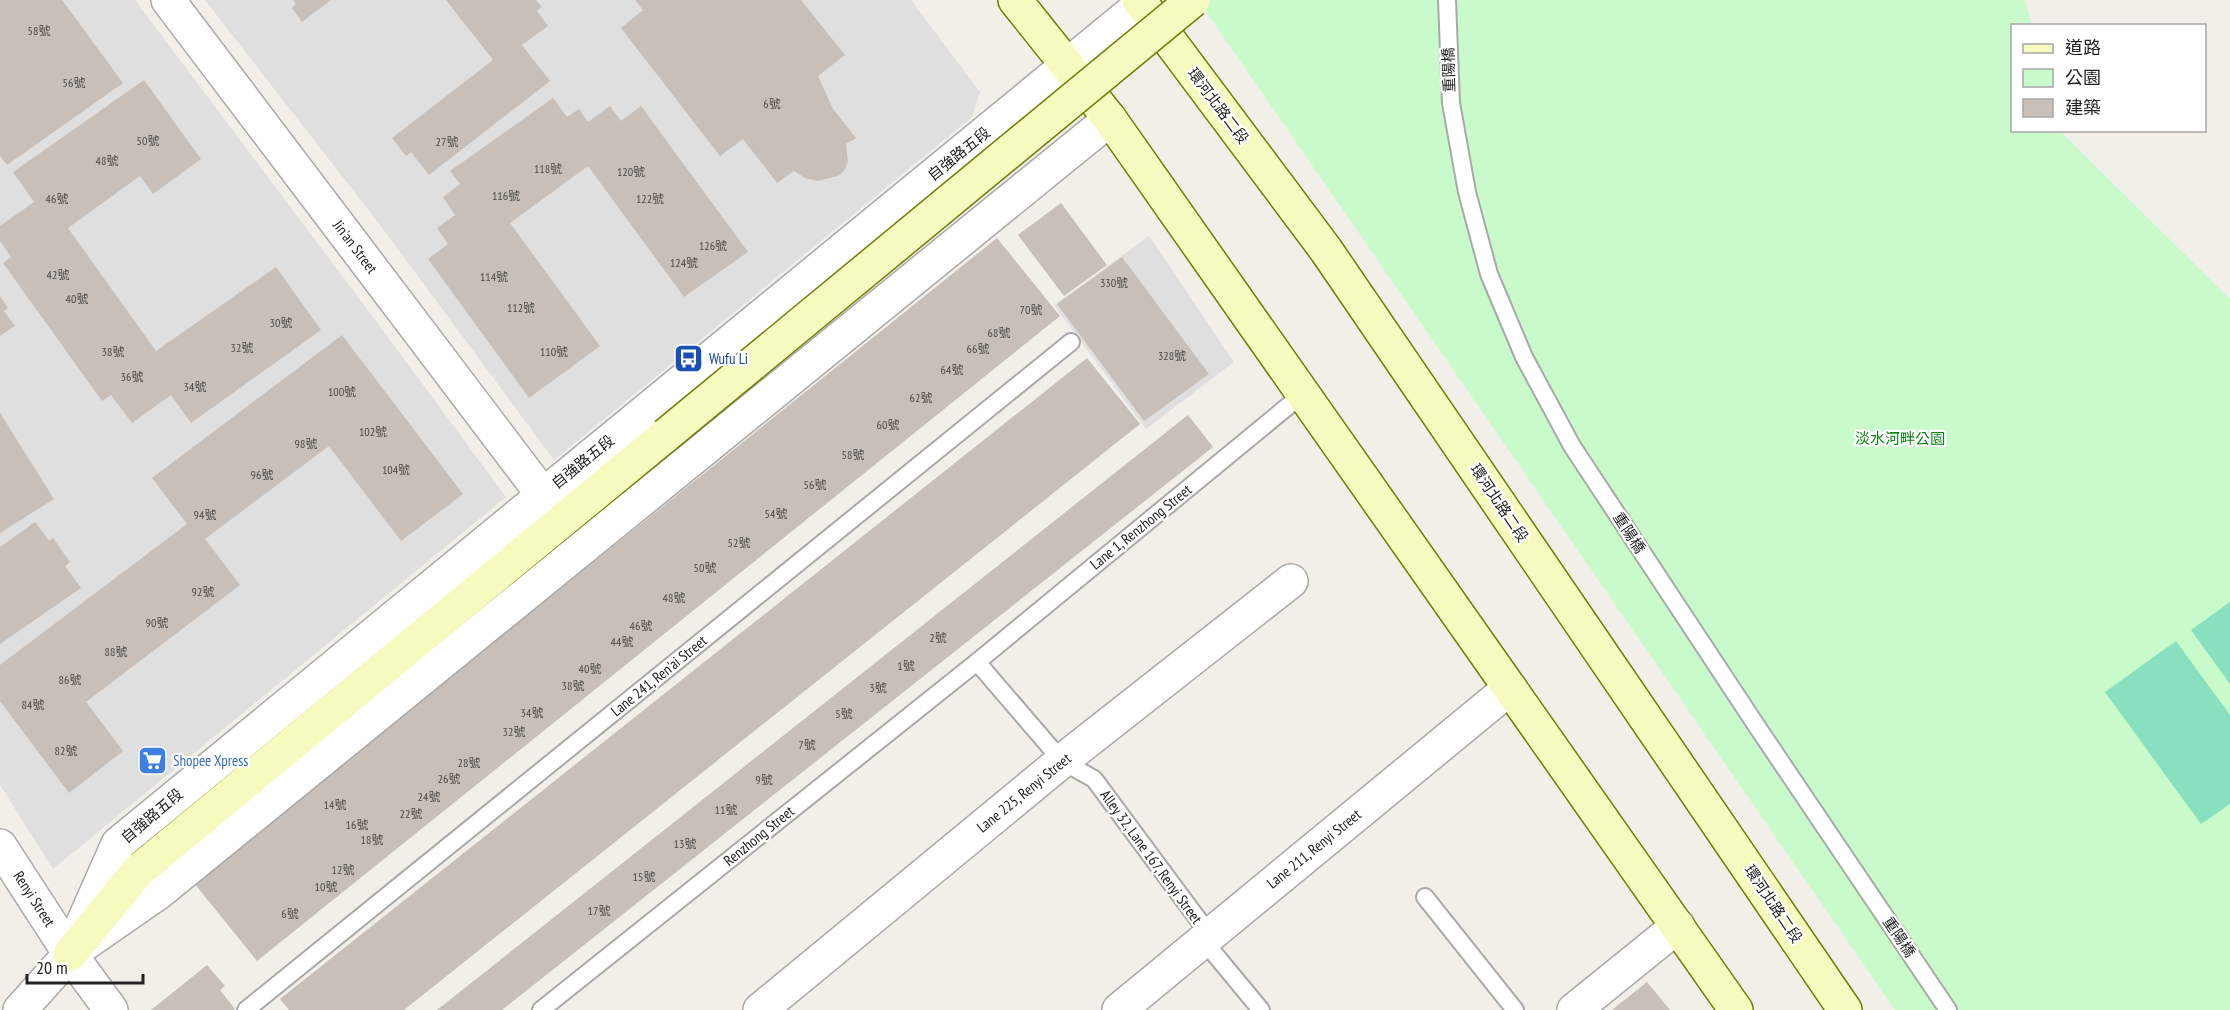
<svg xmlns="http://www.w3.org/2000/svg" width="2230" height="1010" font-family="'PT Sans Narrow','Noto Sans TC',sans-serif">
<rect width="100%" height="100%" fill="#f2efe9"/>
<!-- residential -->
<g fill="#e0dfdf">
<polygon points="0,0 135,0 367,309 506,497 53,869 0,785"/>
<polygon points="205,0 911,0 980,92 972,117 554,460 377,221"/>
<polygon points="1149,236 1234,362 1146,429 1054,305"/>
</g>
<!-- park -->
<polygon fill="#c8facc" points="1198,0 2025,0 2032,25 2012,26 2012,130 2060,131 2230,299 2230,1010 1895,1010"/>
<!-- pitch -->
<g fill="#88e0be">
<polygon points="2230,602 2230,684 2191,630"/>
<polygon points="2176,641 2230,715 2230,804 2201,824 2105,692"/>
</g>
<!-- building -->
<g fill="#c7bfb8">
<polygon points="0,0 62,0 123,83 7,165 0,156"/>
<polygon points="293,0 331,0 302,22 292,8 296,4"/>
<polygon points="446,0 536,0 542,7 537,11 548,26 522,45 550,81 429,175 411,152 406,156 392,138 493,60"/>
<polygon points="635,0 801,0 845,55 818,76 833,109 856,138 846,144 848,162 844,171 838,176 817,181 805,178 794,171 777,183 743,139 720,156 621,28 643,10"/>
<polygon points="144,80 201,159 153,194 140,176 68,228 156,351 276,267 321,330 191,423 171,395 132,423 111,395 102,401 3,263 11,257 0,241 0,226 34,202 13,172"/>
<polygon points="553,98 567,117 579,109 588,122 610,106 621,121 641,106 748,252 684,297 588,166 510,223 600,346 529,398 428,259 448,244 437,228 455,215 443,197 460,184 450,171"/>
<polygon points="1061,203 1107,265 1064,296 1018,235"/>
<polygon points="997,238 1060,316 257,961 194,883"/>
<polygon points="1122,257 1209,374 1144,421 1057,304"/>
<polygon points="0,296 8,308 4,311 15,326 0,336"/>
<polygon points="342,335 463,494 401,541 329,446 205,539 240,585 86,702 123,751 69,793 0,701 0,665 187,524 152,478"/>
<polygon points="1087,358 1140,424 404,1010 289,1010 280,999"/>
<polygon points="0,413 54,499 0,533"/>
<polygon points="1188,415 1213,447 502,1010 437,1010"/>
<polygon points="35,522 49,541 53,538 70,562 65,566 81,588 0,644 0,547"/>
<polygon points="207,965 225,986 220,990 235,1009 233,1010 151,1010"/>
<polygon points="1647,982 1670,1010 1612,1010"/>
</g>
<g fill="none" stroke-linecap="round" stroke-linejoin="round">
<defs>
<g id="service">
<polyline points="1447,0 1451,103 1467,192 1489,274 1524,357 1572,446 1756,725 1948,1010"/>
<polyline points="977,662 1062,761 1094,779 1203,926 1203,940 1261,1010"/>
<polyline points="1425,897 1515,1010"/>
<polyline points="246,1010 1071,342"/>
<polyline points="541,1010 977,662 1304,393"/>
</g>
<g id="minor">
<polyline points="168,0 543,495"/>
<polyline points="76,939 118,844 1142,4"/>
<polyline points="20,1010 70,954 158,893 1110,119"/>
<polyline points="760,1010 1062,761 1291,581"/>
<polyline points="1119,1010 1510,688"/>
<polyline points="1574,1010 1678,926"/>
</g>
<polyline id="tertiary" points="0,846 70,954 111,1010"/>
<g id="secondary">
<polyline points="1015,0 1110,119 1736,1010"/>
<polyline points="1139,0 1326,250 1845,1010"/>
<polyline points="70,954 138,871 666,435"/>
</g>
</defs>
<!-- service casing -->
<use href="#service" stroke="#a9a9a9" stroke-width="20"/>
<!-- minor casing -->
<use href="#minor" stroke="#a9a9a9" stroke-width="36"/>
<!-- tertiary casing -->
<use href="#tertiary" stroke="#a9a9a9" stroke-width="36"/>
<!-- secondary casing -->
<use href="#secondary" stroke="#707d05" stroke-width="36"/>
<!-- service -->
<use href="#service" stroke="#fff" stroke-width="16"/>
<!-- minor -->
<use href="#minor" stroke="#fff" stroke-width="33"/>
<!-- tertiary -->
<use href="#tertiary" stroke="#fff" stroke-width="33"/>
<!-- secondary -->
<use href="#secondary" stroke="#f7fabf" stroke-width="33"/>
<defs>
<polyline id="secondary-bridge" points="666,435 1193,0"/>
</defs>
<!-- secondary-bridge casing -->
<use href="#secondary-bridge" stroke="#707d05" stroke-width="36" stroke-linecap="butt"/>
<!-- secondary-bridge -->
<use href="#secondary-bridge" stroke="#f7fabf" stroke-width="33"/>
</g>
<!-- icons -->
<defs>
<symbol id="bus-square" viewBox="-11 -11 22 22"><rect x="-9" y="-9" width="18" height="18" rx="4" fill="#1a4fb4" stroke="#fff"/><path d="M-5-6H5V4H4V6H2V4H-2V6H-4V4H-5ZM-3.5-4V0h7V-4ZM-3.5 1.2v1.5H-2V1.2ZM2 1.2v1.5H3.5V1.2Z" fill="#fff"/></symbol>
<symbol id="supermarket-square" viewBox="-11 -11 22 22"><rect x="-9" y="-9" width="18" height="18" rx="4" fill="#3f7fe0" stroke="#fff"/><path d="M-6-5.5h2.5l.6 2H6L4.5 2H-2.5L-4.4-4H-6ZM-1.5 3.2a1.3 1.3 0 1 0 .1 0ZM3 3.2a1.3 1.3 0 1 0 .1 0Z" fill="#fff"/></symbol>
</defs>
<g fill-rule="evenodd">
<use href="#bus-square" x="672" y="342" width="33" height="33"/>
<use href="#supermarket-square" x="136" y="744" width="33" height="33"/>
</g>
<g text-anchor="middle" stroke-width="4.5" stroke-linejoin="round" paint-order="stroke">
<!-- number labels -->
<g font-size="12" fill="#4b4948">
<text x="39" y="35">58號</text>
<text x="74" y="87">56號</text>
<text x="772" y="108">6號</text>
<text x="148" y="145">50號</text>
<text x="447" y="146">27號</text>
<text x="107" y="165">48號</text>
<text x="548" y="173">118號</text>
<text x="631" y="176">120號</text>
<text x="506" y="200">116號</text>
<text x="57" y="203">46號</text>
<text x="650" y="203">122號</text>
<text x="713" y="250">126號</text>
<text x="684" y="267">124號</text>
<text x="58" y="279">42號</text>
<text x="494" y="281">114號</text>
<text x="1114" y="287">330號</text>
<text x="77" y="303">40號</text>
<text x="521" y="312">112號</text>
<text x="1031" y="314">70號</text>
<text x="281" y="327">30號</text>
<text x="999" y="337">68號</text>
<text x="242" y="352">32號</text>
<text x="978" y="353">66號</text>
<text x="113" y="356">38號</text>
<text x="554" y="356">110號</text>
<text x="1172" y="360">328號</text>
<text x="952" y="374">64號</text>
<text x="132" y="381">36號</text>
<text x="195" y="391">34號</text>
<text x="342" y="396">100號</text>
<text x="921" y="402">62號</text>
<text x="888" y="429">60號</text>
<text x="373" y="436">102號</text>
<text x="306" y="448">98號</text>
<text x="853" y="459">58號</text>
<text x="396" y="474">104號</text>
<text x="262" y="479">96號</text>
<text x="815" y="489">56號</text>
<text x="776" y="518">54號</text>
<text x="205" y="519">94號</text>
<text x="739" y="547">52號</text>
<text x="705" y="572">50號</text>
<text x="203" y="596">92號</text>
<text x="674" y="602">48號</text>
<text x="157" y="627">90號</text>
<text x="641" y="630">46號</text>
<text x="938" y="642">2號</text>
<text x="622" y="646">44號</text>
<text x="116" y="656">88號</text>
<text x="906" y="670">1號</text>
<text x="590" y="673">40號</text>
<text x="70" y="684">86號</text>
<text x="573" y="690">38號</text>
<text x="878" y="692">3號</text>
<text x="33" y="709">84號</text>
<text x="532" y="717">34號</text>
<text x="844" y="718">5號</text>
<text x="514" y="736">32號</text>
<text x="807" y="749">7號</text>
<text x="66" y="755">82號</text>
<text x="469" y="767">28號</text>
<text x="449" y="783">26號</text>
<text x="764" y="784">9號</text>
<text x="429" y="801">24號</text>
<text x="335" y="809">14號</text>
<text x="726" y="814">11號</text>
<text x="411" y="818">22號</text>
<text x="357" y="829">16號</text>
<text x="372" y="844">18號</text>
<text x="685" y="848">13號</text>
<text x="343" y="874">12號</text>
<text x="644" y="881">15號</text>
<text x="326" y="891">10號</text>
<text x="599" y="915">17號</text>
<text x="290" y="918">6號</text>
</g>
<!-- street labels -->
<g font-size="15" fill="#222" stroke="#fff">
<text transform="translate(1449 70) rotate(-92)" y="5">重陽橋</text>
<text transform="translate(1218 106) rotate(53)" y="5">環河北路二段</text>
<text transform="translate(959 154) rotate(-39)" y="5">自強路五段</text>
<text transform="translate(355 247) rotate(53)" y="5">Jin'an Street</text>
<text transform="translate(583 462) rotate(-39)" y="5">自強路五段</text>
<text transform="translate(1499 503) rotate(56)" y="5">環河北路二段</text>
<text transform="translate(1141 527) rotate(-39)" y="5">Lane 1, Renzhong Street</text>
<text transform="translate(1629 533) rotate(57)" y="5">重陽橋</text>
<text transform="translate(659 676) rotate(-39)" y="5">Lane 241, Ren'ai Street</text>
<text transform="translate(1024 793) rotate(-39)" y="5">Lane 225, Renyi Street</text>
<text transform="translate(152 816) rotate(-40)" y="5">自強路五段</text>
<text transform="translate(759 836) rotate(-39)" y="5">Renzhong Street</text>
<text transform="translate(1314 849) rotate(-39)" y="5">Lane 211, Renyi Street</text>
<text transform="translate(1151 857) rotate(54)" y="5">Alley 32, Lane 167, Renyi Street</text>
<text transform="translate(34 899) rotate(57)" y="5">Renyi Street</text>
<text transform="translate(1773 904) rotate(56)" y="5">環河北路二段</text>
<text transform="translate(1899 937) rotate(56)" y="5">重陽橋</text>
</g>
<!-- transit labels -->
<g font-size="15" fill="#164399" stroke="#fff" text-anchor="start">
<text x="709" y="364">Wufu Li</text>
</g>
<!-- park labels -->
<g font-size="15" fill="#0c8416" stroke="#fff">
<text x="1900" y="444">淡水河畔公園</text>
</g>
<!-- shop labels -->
<g font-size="15" fill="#366cbe" stroke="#fff" text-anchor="start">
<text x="173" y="766">Shopee Xpress</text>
</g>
</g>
<!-- legend -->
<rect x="2011" y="24" width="195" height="108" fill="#ffffff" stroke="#a7a7a7" stroke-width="1.5"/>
<rect x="2023" y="44" width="30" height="9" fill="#f7fabf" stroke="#a7a7a7" stroke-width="1.5"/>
<text x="2065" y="54" font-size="18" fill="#222222">道路</text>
<rect x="2023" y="69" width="30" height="18" fill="#c8facc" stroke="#a7a7a7" stroke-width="1.5"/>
<text x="2065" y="84" font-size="18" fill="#222222">公園</text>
<rect x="2023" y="99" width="30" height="18" fill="#c7bfb8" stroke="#a7a7a7" stroke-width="1.5"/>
<text x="2065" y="114" font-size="18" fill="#222222">建築</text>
<!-- scale -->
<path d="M27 974v9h116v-9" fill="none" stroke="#222222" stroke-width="3"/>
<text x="36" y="974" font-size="18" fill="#222222" stroke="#ffffff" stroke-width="4.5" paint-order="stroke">20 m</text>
</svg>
